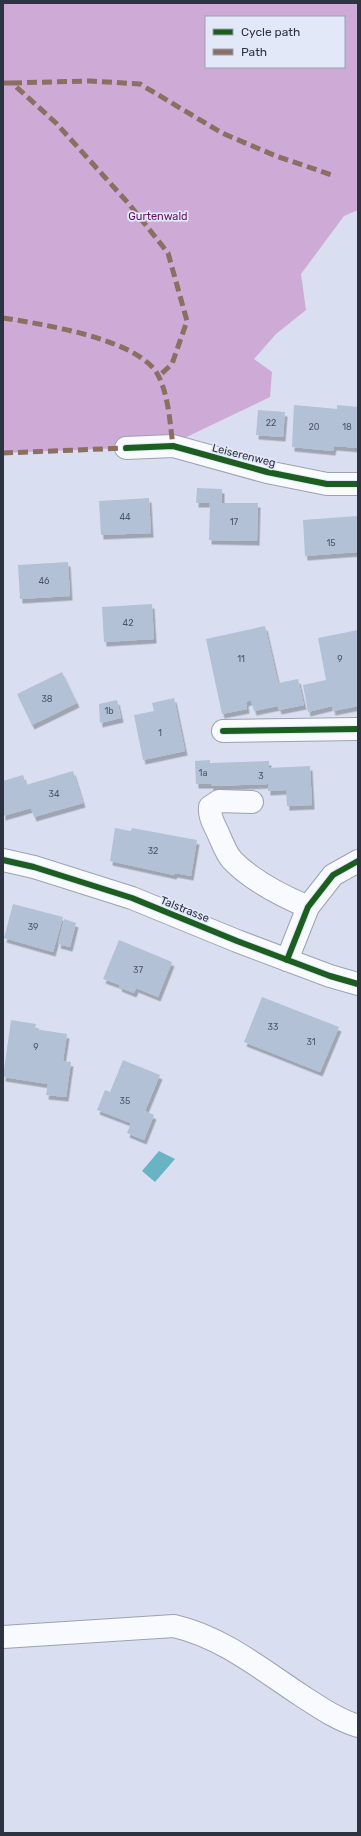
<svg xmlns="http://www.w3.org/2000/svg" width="361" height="1836" font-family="Rubik,sans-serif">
<defs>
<filter id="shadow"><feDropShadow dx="2.5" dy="4.5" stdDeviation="0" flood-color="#0004"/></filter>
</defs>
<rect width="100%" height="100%" fill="#d9dff1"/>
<!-- forest -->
<path fill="#ceaad6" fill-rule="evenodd" d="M3 3H358V210L344 216 301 274 306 310 276 334 254 359 272 372 270 397 174 443 173 446 3 453ZM206 17H344V67H206Z"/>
<!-- water -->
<polygon fill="#68b3c4" points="159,1151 175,1159 155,1182 142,1171"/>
<!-- building -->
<g fill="#b2c1d6" filter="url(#shadow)">
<polygon points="294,405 337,409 337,405 358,407 358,448 334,446 333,451 292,447"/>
<polygon points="258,410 285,412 283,437 256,435"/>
<polygon points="197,488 222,489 222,503 258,503 257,541 209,540 210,503 196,503"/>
<polygon points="149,498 151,533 101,535 99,501"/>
<polygon points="357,516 358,552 305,556 303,520"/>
<polygon points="68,562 70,596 20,599 18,565"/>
<polygon points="152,604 154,639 104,642 102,607"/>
<polygon points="265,626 278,683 298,679 304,705 279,710 278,706 254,711 251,700 246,702 247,709 222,714 206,639"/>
<polygon points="358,630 358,706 333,711 332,706 308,712 303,685 326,680 318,638"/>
<polygon points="62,672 77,703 32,725 17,694"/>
<polygon points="174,698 185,751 143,760 134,715 154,711 152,703"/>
<polygon points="117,700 121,718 100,723 99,704"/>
<polygon points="210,760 210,763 269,761 269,768 310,766 312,805 287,806 286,790 268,791 268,784 211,786 211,784 196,784 195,761"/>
<polygon points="73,771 83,803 34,817 31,808 3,816 3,781 23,775 26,785"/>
<polygon points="115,828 131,831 132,828 197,840 191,876 175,873 174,875 110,861"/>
<polygon points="13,904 63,917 53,952 4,938"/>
<polygon points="64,919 76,923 70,947 58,944"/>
<polygon points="119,940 172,962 158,997 136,988 134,993 119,987 120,985 103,979"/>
<polygon points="262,997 339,1027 320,1072 244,1042"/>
<polygon points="11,1020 36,1024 35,1029 67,1034 63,1061 71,1062 66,1097 46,1095 48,1084 3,1077"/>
<polygon points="123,1060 160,1075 145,1111 154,1115 144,1140 127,1133 131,1123 97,1110 105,1090 110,1092"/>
</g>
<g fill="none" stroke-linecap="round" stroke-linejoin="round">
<defs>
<g id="minor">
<polyline points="126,448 173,446 267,472 327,484 358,484"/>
<polyline points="223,731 358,729"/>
<path d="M252 802 219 801 210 807C209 817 214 824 218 833 222 842 226 853 232 860 252 881 282 896 308 907"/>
<polyline points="3,860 34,867 132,898 237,941 330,976 358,984"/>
<polyline points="287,960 308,907 333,875 358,861"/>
<path d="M3 1637 174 1626C222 1637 261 1669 302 1696 319 1707 338 1720 358 1726"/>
</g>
</defs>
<!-- minor casing -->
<use href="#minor" stroke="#9da2b1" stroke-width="24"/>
<!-- minor -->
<use href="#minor" stroke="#f9fafd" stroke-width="22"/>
<!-- quiet -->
<g stroke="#8d6e63" stroke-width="5" stroke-dasharray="10 5" stroke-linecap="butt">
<polyline points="3,83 12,83 56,123 129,204 168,253 187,321 172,364 159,376"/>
<polyline points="12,83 90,81 140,84 222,133 276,156 332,175"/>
<path d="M3 318C41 324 142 339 159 377 169 398 170 424 173 446"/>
<polyline points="3,453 126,448"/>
</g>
<defs>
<g id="cycleway">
<polyline points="126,448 173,446 267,472 327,484 358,484"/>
<polyline points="223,731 358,729"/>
<polyline points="3,860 34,867 132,898 237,941 330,976 358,984"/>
<polyline points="287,960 308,907 333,875 358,861"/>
</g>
</defs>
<!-- cycleway casing -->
<use href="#cycleway" stroke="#e2e8f8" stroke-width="8"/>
<!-- cycleway -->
<use href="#cycleway" stroke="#1b5e20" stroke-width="6"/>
</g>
<g text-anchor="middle" stroke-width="3.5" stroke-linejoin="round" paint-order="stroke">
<!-- number labels -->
<g font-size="9" fill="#4f5667">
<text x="271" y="426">22</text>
<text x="314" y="430">20</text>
<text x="347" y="430">18</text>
<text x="125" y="520">44</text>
<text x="234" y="525">17</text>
<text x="331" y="546">15</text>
<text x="44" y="584">46</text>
<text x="128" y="626">42</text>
<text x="241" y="662">11</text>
<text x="340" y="662">9</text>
<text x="47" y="702">38</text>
<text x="109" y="714">1b</text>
<text x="160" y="736">1</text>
<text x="203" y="776">1a</text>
<text x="261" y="779">3</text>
<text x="54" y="797">34</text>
<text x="153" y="854">32</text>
<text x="33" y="930">39</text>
<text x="138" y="973">37</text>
<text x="273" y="1030">33</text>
<text x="311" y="1045">31</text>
<text x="36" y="1050">9</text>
<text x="125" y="1104">35</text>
</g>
<!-- park labels -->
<g font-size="11" fill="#661163" stroke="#e2e8f8">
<text x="158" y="220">Gurtenwald</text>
</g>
<!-- street labels -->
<g font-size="11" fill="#2e3342" stroke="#e2e8f8">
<text transform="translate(244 455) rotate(14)" y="4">Leiserenweg</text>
<text transform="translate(185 909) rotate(22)" y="4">Talstrasse</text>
</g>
</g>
<!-- border -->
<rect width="361" height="1836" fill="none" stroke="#2e3342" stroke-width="8"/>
<!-- legend -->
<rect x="205" y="16" width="140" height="52" fill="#e2e8f8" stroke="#9aa0af"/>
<rect x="213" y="29" width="20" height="6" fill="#1b5e20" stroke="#9aa0af"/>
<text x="241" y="36" font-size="12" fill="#2e3342">Cycle path</text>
<rect x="213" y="49" width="20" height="6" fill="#8d6e63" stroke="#9aa0af"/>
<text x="241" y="56" font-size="12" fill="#2e3342">Path</text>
</svg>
